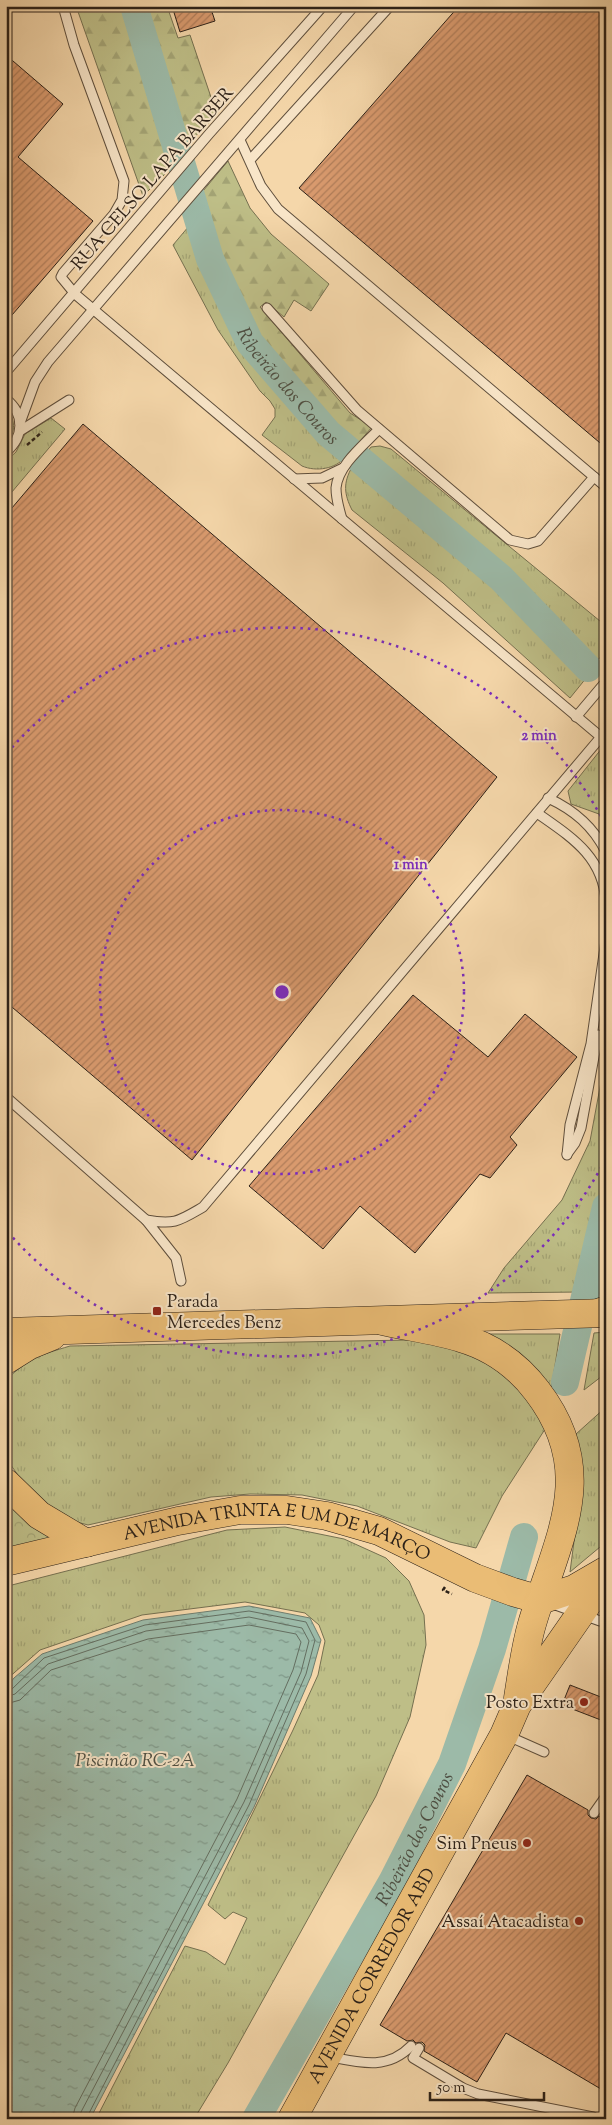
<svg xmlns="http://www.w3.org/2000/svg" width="612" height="2125" font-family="'Sorts Mill Goudy',serif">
<defs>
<pattern id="grass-tufts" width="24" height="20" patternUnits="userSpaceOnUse" patternTransform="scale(1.25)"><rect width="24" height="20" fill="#bebe87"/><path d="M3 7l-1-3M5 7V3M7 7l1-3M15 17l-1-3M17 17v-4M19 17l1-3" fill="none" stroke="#a3a374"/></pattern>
<pattern id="forest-firs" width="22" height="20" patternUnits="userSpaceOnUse" patternTransform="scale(1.25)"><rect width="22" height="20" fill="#bebe87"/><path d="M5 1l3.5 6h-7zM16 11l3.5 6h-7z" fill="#a3a374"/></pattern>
<pattern id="park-crowns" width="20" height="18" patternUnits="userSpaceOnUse" patternTransform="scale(1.25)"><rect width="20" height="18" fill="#bebe87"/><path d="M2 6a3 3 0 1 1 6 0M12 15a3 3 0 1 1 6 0" fill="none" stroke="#a3a374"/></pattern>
<pattern id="water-ripples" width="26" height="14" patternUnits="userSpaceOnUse" patternTransform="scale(1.25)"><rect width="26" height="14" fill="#9cbaa8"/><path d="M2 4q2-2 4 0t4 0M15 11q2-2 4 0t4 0" fill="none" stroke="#7f9788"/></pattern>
<pattern id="building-hatch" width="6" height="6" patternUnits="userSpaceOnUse" patternTransform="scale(1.25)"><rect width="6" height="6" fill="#d99a6e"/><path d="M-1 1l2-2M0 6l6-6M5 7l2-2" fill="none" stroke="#b07d59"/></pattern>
</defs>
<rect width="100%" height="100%" fill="#f5d7aa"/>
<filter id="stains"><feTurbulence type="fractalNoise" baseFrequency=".004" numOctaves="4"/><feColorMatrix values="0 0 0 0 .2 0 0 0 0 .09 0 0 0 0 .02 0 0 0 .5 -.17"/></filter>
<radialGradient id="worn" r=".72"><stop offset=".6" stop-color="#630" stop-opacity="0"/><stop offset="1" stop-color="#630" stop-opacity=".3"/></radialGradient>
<!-- grass -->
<g fill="url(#grass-tufts)" stroke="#757050">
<path d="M189 226 205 268 243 349 319 437 345 457C336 469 316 472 302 466L262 435 275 417V409L270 401 260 391 218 330 173 245Z"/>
<path d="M6 406C15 419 17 432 6 444Z"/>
<polygon points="51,418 65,429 6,499 6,461 16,452 25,434"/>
<polygon points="380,446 391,449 606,626 606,650 594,665 505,573 364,456 371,447"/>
<path d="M352 467 493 581 587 677 570 698 443 583 352 510C344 494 343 483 352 467Z"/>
<polygon points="606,743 606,820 599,814 571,804 568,791"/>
<polygon points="606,1055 606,1179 581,1292 488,1293 504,1268 562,1200 590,1141"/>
<polygon points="606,1227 606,1292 591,1292"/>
<polygon points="606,1332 606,1373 584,1390 594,1333"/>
<polygon points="482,1334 560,1334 551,1390"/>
<path d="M410 1340 458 1345 493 1360 549 1423 502 1496 476 1548 450 1542 357 1506 302 1495 250 1494 211 1497 88 1525 66 1519 51 1512 22 1481 6 1458V1380C29 1358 40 1355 70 1346Z"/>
<polygon points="606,1407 606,1542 570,1572 581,1488 576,1434"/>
<polygon points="285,1527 344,1539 386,1558 409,1581 424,1615 426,1645 410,1717 376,1796 228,2063 194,2119 96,2119 185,1946 206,1952 225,1965 247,1918 233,1912 225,1919 208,1905 293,1730 318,1675 325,1641 319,1625 305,1613 245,1602 142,1615 40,1650 6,1680 6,1588 8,1586 227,1530"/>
</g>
<!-- forest -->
<g fill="url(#forest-firs)" stroke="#757050">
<polygon points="76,6 124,6 174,165 143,196"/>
<polygon points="140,6 167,6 178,38 190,35 217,115 184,147"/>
<polygon points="228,161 250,208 271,234 329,284 311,311 294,300 284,317 266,302 260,307 350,413 372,427 354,448 332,428 255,342 216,260 198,197"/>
</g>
<!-- park -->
<polygon fill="url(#park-crowns)" stroke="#757050" points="6,1494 68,1542 6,1554"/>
<!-- water -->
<polygon fill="url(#water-ripples)" stroke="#6f7d6e" points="249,1606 310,1618 321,1640 311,1676 254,1807 90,2119 6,2119 6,1688 14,1678 42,1654 143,1620"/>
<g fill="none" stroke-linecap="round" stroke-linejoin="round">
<!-- shore -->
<g stroke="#646e60" stroke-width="1">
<polyline points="6,1691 12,1689 44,1658 145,1625 249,1611 306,1622 315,1640 306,1674 249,1805 86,2119"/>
<polyline points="6,1697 15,1694 48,1664 146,1631 249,1617 302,1628 309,1641 301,1672 244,1802 81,2112 80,2119"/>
<polyline points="6,1704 20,1700 51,1670 148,1639 249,1625 296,1634 301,1642 293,1670 237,1799 75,2108 72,2119"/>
</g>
<!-- river -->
<g stroke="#9cbaa8" stroke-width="28">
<path id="s1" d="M134 6 210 259 250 343 328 433 501 578 588 668"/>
<polyline points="565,1382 606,1207"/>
<path id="s2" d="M256 2119 392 1882 452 1764 492 1649 524 1537"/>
</g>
</g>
<!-- building -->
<g fill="url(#building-hatch)" stroke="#2c2118">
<polygon points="172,6 210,6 215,21 180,32"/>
<polygon points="459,6 606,6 606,448 299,188"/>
<polygon points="6,55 63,104 18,157 93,221 6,322"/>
<polygon points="83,424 497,777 192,1160 6,1002 6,515"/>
<polygon points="413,995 488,1057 525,1014 577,1057 510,1137 517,1145 490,1178 480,1174 415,1253 360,1206 323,1249 249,1186"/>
<polygon points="570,1685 606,1699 606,1722 562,1705"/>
<polygon points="527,1775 588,1810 588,1815 591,1818 596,1819 599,1816 606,1820 606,2092 506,2033 477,2082 424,2051 425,2045 422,2042 416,2043 413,2040 407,2041 380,2025"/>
</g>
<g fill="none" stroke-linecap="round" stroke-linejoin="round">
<defs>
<g id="service">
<polyline points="63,6 74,45 124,181 122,200 114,214 63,273 61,277 75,294 601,737"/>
<polyline points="240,140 261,186 278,209 606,487"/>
<polyline points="250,160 390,6"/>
<polyline points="267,308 357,410 510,540 528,544 538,541 594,477"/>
<polyline points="6,372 209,134 323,6"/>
<path d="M6 399C25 414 24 437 6 452"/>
<polyline points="20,423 35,382 48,362 354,6"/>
<polyline points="20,431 69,400"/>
<polyline points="294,479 322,478 343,468"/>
<path d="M342 519C339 509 336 499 336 488 338 465 364 445 379 429"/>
<polyline points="576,717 603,685 606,687"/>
<path d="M548 798C574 810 593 826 606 852"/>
<path d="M537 813C571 837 603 856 606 902"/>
<polyline points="6,1097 146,1220"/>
<polyline points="567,1154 575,1143 581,1128 598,1035"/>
<polyline points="567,1155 570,1125 591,1044 606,940"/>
<path d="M181 1281 176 1258 146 1220C175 1225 179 1221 203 1207L606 731"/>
<polyline points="550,1603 600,1621"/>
<polyline points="508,1736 544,1752"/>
<polyline points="594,1813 606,1796"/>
<polyline points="419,2048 413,2058 463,2088 478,2094 593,2117"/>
<path d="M331 2057C361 2063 388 2070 411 2046"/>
</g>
<g id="primary">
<polyline points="6,1332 606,1313"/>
<polyline points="6,1360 30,1345 52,1336"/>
<polyline points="6,1483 39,1515 86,1543"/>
<path id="s3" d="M6 1562 178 1521 240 1510H287L327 1516 379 1531 475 1578 513 1592 541 1600"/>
</g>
<g id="trunk">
<polyline points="598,1313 606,1310"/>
<path d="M383 1321C409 1327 436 1330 461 1338 492 1347 518 1366 537 1391 600 1473 557 1539 532 1624 525 1648 522 1673 518 1698"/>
<polyline points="541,1600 574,1589 605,1571"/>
<path id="s4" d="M292 2119 504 1735 517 1705 606 1577"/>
</g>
</defs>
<!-- service casing -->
<use href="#service" stroke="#5e4e3c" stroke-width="11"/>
<!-- primary casing -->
<use href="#primary" stroke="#2c2118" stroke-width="29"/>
<!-- trunk casing -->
<use href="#trunk" stroke="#2c2118" stroke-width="29"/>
<!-- path -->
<g stroke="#2c2118" stroke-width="2.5" stroke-dasharray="4 2.5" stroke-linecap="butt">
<polyline points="27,445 42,432"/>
<polyline points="445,1587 443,1590 452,1594"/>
</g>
<!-- service -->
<use href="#service" stroke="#f8e5c8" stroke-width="9"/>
<!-- primary -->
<use href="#primary" stroke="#eabc75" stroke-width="28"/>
<!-- trunk -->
<use href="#trunk" stroke="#eabc75" stroke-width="28"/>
</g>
<!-- distance rings -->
<g fill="none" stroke="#7b2cbf" stroke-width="2.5" stroke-dasharray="2.5 5">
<circle cx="282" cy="992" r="182"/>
<path d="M605 1160A364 364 0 0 1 7 1231M7 753A364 364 0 0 1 605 824"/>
</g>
<!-- markers -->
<g fill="#8f2418" stroke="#f8e5c8" stroke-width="2">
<rect x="152" y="1306" width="10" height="10" rx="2.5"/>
<circle cx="584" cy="1702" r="5"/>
<circle cx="527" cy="1843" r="5"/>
<circle cx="579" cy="1921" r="5"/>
</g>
<g text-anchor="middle" stroke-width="4" stroke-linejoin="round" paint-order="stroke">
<!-- street labels -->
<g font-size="18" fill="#2c2118" stroke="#f8e5c8">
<text transform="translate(152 178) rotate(-49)" y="6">RUA CELSO LAPA BARBER</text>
<text dy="6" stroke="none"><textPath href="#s3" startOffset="279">AVENIDA TRINTA E UM DE MARÇO</textPath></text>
<text dy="6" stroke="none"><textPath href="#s4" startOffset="164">AVENIDA CORREDOR ABD</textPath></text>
</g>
<!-- poi labels -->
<g font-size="18" fill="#2c2118" stroke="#f8e5c8" text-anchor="end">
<text x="167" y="1307" text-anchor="start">Parada<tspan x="167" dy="21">Mercedes Benz</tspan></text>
<text x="574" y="1708">Posto Extra</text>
<text x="517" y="1849">Sim Pneus</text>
<text x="569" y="1927">Assaí Atacadista</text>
</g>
<!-- water labels -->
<g font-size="19" font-style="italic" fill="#4e4f43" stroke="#f8e5c8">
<text dy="7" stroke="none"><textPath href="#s1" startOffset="414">Ribeirão dos Couros</textPath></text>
<text x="135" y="1766">Piscinão RC-2A</text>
<text dy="7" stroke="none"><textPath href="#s2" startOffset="322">Ribeirão dos Couros</textPath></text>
</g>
</g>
<circle cx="282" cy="992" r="8" fill="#7b2cbf" stroke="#f8e5c8" stroke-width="2.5"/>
<g font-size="15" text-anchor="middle" font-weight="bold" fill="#7b2cbf" stroke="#f8e5c8" stroke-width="4" stroke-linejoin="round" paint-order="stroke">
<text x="539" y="740">2 min</text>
<text x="411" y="869">1 min</text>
</g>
<!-- margin -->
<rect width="612" height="2125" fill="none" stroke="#f5d7aa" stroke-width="25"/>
<rect x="8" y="8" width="597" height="2110" fill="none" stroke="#2c2118" stroke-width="2.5"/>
<rect x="12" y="12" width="587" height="2100" fill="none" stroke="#2c2118"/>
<!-- scale -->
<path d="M430 2092v8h114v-8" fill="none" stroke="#2c2118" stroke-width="2.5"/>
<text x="437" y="2092" font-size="15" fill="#2c2118" stroke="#f8e5c8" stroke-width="4" paint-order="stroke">50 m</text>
<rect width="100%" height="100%" filter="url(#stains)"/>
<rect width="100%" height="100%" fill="url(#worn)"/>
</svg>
